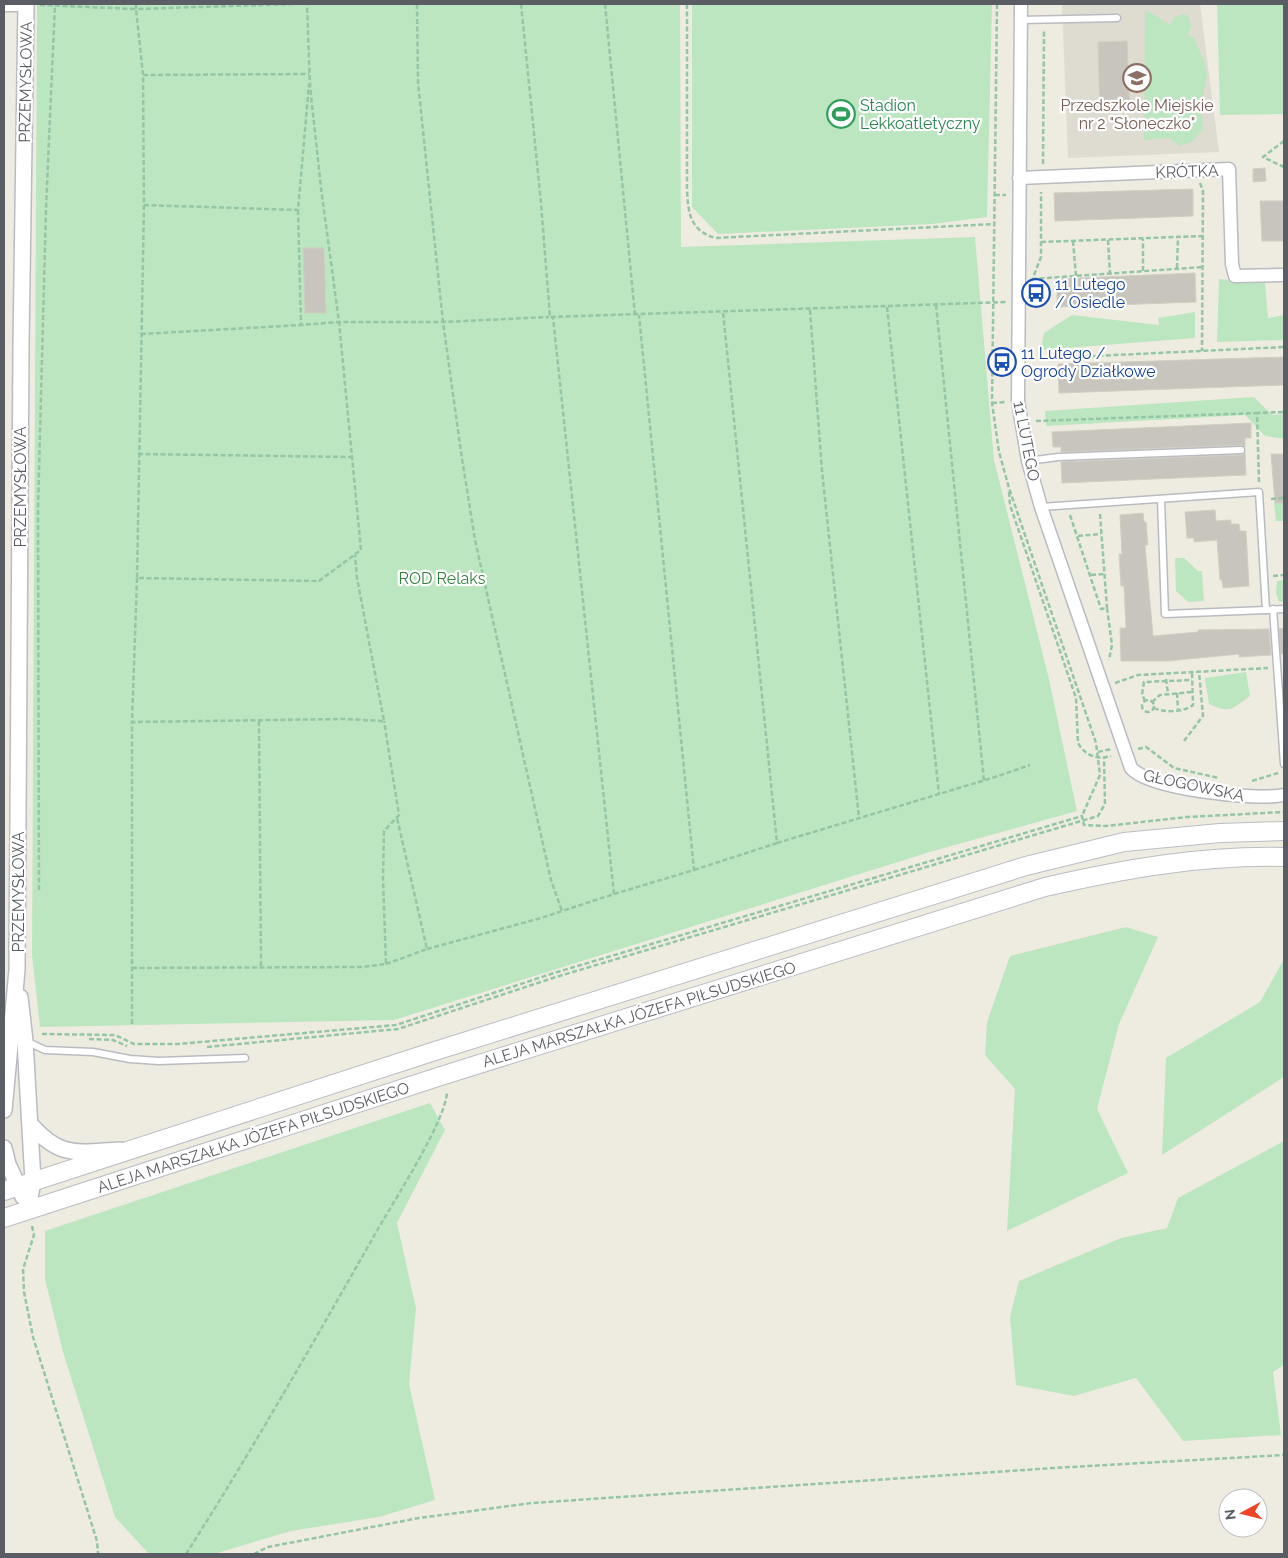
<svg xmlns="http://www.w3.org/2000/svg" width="1288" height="1558" font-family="Raleway,sans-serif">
<rect width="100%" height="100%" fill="#eeece1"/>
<!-- education -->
<polygon fill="#dedbd0" points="1062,4 1200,4 1219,152 1068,158"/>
<!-- green -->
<g fill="#bce6c0">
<polygon points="37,4 680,4 681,247 975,237 994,460 1048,675 1077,811 933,851 394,1020 40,1027 32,955"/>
<polygon points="692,4 992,4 987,217 932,224 718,234 692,207"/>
<polygon points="1217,4 1284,4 1284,114 1220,115"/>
<polygon points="1145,10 1150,12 1170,25 1175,17 1183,14 1188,16 1191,25 1188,35 1194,38 1205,63 1207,74 1202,101 1197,110 1202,115 1203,129 1193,141 1180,146 1169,138 1144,140"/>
<polygon points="1219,279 1265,283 1268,318 1284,315 1284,340 1217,342"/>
<polygon points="1195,312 1195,338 1041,350 1044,333 1072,315 1159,325 1158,318"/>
<polygon points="1254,397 1272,415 1284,414 1284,439 1265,436 1245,415 1046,426 1045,411"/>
<polygon points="1284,502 1284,521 1276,521 1274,503"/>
<polygon points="1175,558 1184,558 1198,571 1202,571 1204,601 1188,602 1176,591"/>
<polygon points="1284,580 1284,602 1279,602 1276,593 1277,581"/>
<path d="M1246 672 1250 696C1232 709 1230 714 1209 704L1205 678Z"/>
<polygon points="1126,927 1158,937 1119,1024 1097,1109 1128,1173 1007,1231 1015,1089 985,1055 987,1022 1010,956"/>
<polygon points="1284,959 1284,1077 1162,1155 1166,1058 1260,1002"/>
<polygon points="430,1103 445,1130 397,1223 416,1308 409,1384 435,1500 379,1517 291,1531 214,1554 149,1554 115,1517 63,1352 45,1279 45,1231"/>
<polygon points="1284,1141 1284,1365 1273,1372 1281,1435 1183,1441 1136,1378 1074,1396 1016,1385 1010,1317 1019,1281 1121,1238 1167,1228 1178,1198"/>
</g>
<!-- building -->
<g fill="#c8c5be" stroke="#d2cec0">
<polygon points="1127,41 1130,111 1100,113 1098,42"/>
<polygon points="1265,168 1266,181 1253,182 1253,169"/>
<polygon points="1193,189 1193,216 1055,221 1054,193"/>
<polygon points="1260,201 1284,201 1284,241 1262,241"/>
<polygon points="303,248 324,248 326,313 305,313"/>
<polygon points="1195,273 1196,302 1057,307 1057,279"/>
<polygon points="1284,357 1284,385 1059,393 1058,364"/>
<polygon points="1251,423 1251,438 1245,438 1245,447 1241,445 1061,452 1061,447 1053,447 1052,432"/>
<polygon points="1245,452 1246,475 1062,483 1061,462 1241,455"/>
<polygon points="1271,454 1284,454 1284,503 1275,503"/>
<polygon points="1215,510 1216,521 1231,520 1231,524 1239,524 1240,531 1246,531 1249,586 1223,588 1222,580 1220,580 1217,540 1194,542 1194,538 1187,538 1185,512"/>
<polygon points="1143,513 1144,522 1146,522 1148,545 1145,545 1153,636 1198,632 1198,630 1269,629 1271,655 1239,657 1239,654 1168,661 1121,661 1120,628 1126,628 1124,586 1121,586 1119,554 1122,554 1120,515"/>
<polygon points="1284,628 1284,654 1281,654 1279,629"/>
</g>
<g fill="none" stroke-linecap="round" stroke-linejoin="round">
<defs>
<g id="service">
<polyline points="1021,20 1117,18"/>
<polyline points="1028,461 1058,457 1241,450"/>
<polyline points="1161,499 1165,614 1266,610"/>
<polyline points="1041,507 1259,492 1266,610 1284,609"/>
<polyline points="1273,609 1284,764"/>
<polyline points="26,1041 45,1050 93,1052 130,1059 159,1061 245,1058"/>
</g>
<g id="minor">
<path d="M1021 4 1018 401 1028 461 1041 507 1131 768C1149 789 1256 801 1284 795"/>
<polyline points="4,5 26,5"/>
<polyline points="1019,178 1229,169 1232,264 1235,276 1284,275"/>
</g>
<g id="tertiary">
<polyline points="20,997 25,1041 33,1181 28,1210"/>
<polyline points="4,1110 17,970 21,346 26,4"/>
<path d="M31 1125C61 1159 78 1152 120 1150"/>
<polyline points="4,1148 8,1164 23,1197"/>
</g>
<g id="secondary">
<polyline points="4,1191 435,1051 1026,866 1124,842 1220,833 1284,831"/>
<path d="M4 1218 441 1076 1045 887C1124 869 1202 855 1284 857"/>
</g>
</defs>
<!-- service casing -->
<use href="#service" stroke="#b9bbc1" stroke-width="9"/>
<!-- minor casing -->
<use href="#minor" stroke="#b9bbc1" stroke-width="15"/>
<!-- tertiary casing -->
<use href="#tertiary" stroke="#b9bbc1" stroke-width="18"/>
<!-- secondary casing -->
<use href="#secondary" stroke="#babdc4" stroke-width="20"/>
<!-- path -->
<g stroke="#94c5a5" stroke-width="2.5" stroke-dasharray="5 2.5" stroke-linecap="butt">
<polyline points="136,4 136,9 295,4"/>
<polyline points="417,4 418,83 443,322 461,452 475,540 551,880 562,911"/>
<polyline points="521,4 541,203 550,317 1006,302"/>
<polyline points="605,4 635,315"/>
<path d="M687 4V189C688 213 690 231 716 238L994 224"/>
<polyline points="997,4 992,403 999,452 1009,488 1096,743 1100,775 1082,816"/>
<polyline points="40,5 136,9 143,75 144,205 298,210 309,84"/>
<polyline points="143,75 309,74"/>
<polyline points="1284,141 1263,157 1284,167"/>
<polyline points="1043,164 1044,29"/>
<polyline points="1200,183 1203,191 1202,351"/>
<polyline points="995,195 1006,195"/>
<polyline points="144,205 137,578 319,581 361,550 339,322 321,188 310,86 307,4"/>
<polyline points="298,210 301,325 339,322 443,322 549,317"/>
<polyline points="1108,240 1110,274"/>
<polyline points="1073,241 1076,276"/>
<polyline points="1041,242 1202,236"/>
<polyline points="1177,268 1178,237"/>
<polyline points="1143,271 1143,239"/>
<polyline points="1034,275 1041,257 1041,192"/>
<polyline points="1032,279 1203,267"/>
<polyline points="936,305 984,781"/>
<polyline points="887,307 939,794"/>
<polyline points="810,310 822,471 859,818"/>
<polyline points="141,334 301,325"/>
<polyline points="1031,359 1284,347"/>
<polyline points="992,403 1006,402"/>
<polyline points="1036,421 1257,413"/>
<polyline points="138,454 352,457"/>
<polyline points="1259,482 1257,413 1284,412"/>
<path d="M1009 492 1010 505 1076 698 1078 743C1085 756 1098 760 1111 756"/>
<polyline points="1271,499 1284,498"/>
<polyline points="1100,514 1107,608"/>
<polyline points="1070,515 1101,609 1107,608 1112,645 1109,660"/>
<polyline points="1078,536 1101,534"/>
<polyline points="1091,575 1104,574"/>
<polyline points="1273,576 1284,575"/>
<polyline points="137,578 132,722 344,719 384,721 357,578 355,555"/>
<polyline points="1166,679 1168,694"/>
<polyline points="1115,683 1138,675 1268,668"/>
<polyline points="1177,693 1178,709"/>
<circle cx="1148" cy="706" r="6"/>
<polyline points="1145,701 1142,694 1144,682 1192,680"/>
<polyline points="1152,702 1160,695 1193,692"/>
<path d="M1154 708C1163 713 1185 712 1193 705L1192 672"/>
<polyline points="259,721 261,966"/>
<polyline points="1184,741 1203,716 1199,672"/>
<polyline points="1138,749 1146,747 1174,768 1219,778"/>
<polyline points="1098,752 1111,749"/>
<polyline points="1252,781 1278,773"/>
<polyline points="777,843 992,778 1030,765"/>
<polyline points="694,870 777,843 723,312"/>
<polyline points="39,890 38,509 46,208 55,4"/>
<polyline points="614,894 694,870 639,315"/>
<polyline points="427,949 541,918 614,894 553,317"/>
<polyline points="386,964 427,949 397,818"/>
<polyline points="132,968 362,967 386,964 383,878 384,831 399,815 384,721"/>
<polyline points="132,1024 132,722"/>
<polyline points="42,1034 115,1035 134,1044 178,1044 396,1025 554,973 1082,816 1084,825 1106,826 1187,817 1284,812"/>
<polyline points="89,1039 113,1040 127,1046"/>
<polyline points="207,1047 398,1029 556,977 1098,816 1105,804 1104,758"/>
<polyline points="32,1226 34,1235 23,1269 24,1292 33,1337 97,1541 98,1554"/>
<path d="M186 1554C255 1446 318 1334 382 1222 398 1195 446 1119 447 1092"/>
<polyline points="254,1554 268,1547 419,1518 532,1503 1053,1468 1284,1455"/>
</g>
<!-- service -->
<use href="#service" stroke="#fff" stroke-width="6"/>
<!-- minor -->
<use href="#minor" stroke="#fff" stroke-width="12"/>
<!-- tertiary -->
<use href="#tertiary" stroke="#fff" stroke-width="15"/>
<!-- secondary -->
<use href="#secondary" stroke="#fff" stroke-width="18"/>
</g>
<!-- icons -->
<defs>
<symbol id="school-ring" viewBox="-11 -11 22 22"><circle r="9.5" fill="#fff" stroke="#8d6e63" stroke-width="1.5"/><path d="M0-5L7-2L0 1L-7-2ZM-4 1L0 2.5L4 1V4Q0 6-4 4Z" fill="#8d6e63"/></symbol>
<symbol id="stadium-ring" viewBox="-11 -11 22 22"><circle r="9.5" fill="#fff" stroke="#2e9e5b" stroke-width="1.5"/><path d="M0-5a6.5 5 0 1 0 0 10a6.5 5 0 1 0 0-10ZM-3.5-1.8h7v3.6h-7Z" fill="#2e9e5b"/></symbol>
<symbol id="bus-ring" viewBox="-11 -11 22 22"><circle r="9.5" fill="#fff" stroke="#1a4fb4" stroke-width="1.5"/><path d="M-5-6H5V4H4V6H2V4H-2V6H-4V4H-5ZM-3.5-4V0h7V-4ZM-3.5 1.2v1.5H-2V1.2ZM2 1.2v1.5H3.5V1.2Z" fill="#1a4fb4"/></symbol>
</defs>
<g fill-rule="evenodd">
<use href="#school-ring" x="1121" y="62" width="32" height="32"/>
<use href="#stadium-ring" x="825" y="98" width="32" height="32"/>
<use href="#bus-ring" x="1020" y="277" width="32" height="32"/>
<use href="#bus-ring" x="986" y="346" width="32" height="32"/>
</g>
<g text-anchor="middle" stroke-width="4.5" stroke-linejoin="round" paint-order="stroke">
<!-- street labels -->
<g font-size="16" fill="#5a5d63" stroke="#fff">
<text transform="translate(25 82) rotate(-89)" y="6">PRZEMYSŁOWA</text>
<text transform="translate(1187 171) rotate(-2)" y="6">KRÓTKA</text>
<text transform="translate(1027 441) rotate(79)" y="6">11 LUTEGO</text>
<text transform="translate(20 487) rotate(-90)" y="6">PRZEMYSŁOWA</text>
<text transform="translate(1194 785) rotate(12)" y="6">GŁOGOWSKA</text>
<text transform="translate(18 892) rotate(-90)" y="6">PRZEMYSŁOWA</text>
<text transform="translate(639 1014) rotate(-17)" y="6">ALEJA MARSZAŁKA JÓZEFA PIŁSUDSKIEGO</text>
<text transform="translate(253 1137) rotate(-18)" y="6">ALEJA MARSZAŁKA JÓZEFA PIŁSUDSKIEGO</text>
</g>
<!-- leisure labels -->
<g font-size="16" fill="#27864d" stroke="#fff" text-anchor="start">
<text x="860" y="111">Stadion<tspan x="860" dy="18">Lekkoatletyczny</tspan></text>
</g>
<!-- education labels -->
<g font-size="16" fill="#785e54" stroke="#fff">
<text x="1137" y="111">Przedszkole Miejskie<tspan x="1137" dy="18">nr 2 "Słoneczko"</tspan></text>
</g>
<!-- transit labels -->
<g font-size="16" fill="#164399" stroke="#fff" text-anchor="start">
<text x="1055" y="290">11 Lutego<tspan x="1055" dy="18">/ Osiedle</tspan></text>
<text x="1021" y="359">11 Lutego /<tspan x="1021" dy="18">Ogrody Działkowe</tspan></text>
</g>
<!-- park labels -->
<g font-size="16" fill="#30833b" stroke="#fff">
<text x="442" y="584">ROD Relaks</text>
</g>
</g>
<!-- border -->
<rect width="1288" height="1558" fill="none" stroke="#5a5d63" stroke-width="10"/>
<!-- north arrow -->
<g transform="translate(1243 1513) rotate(263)"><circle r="24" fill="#ffffff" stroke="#bdbec1"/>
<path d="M0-4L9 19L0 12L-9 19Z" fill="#ef4426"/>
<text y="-8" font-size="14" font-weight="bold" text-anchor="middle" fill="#5a5d63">N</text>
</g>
</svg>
